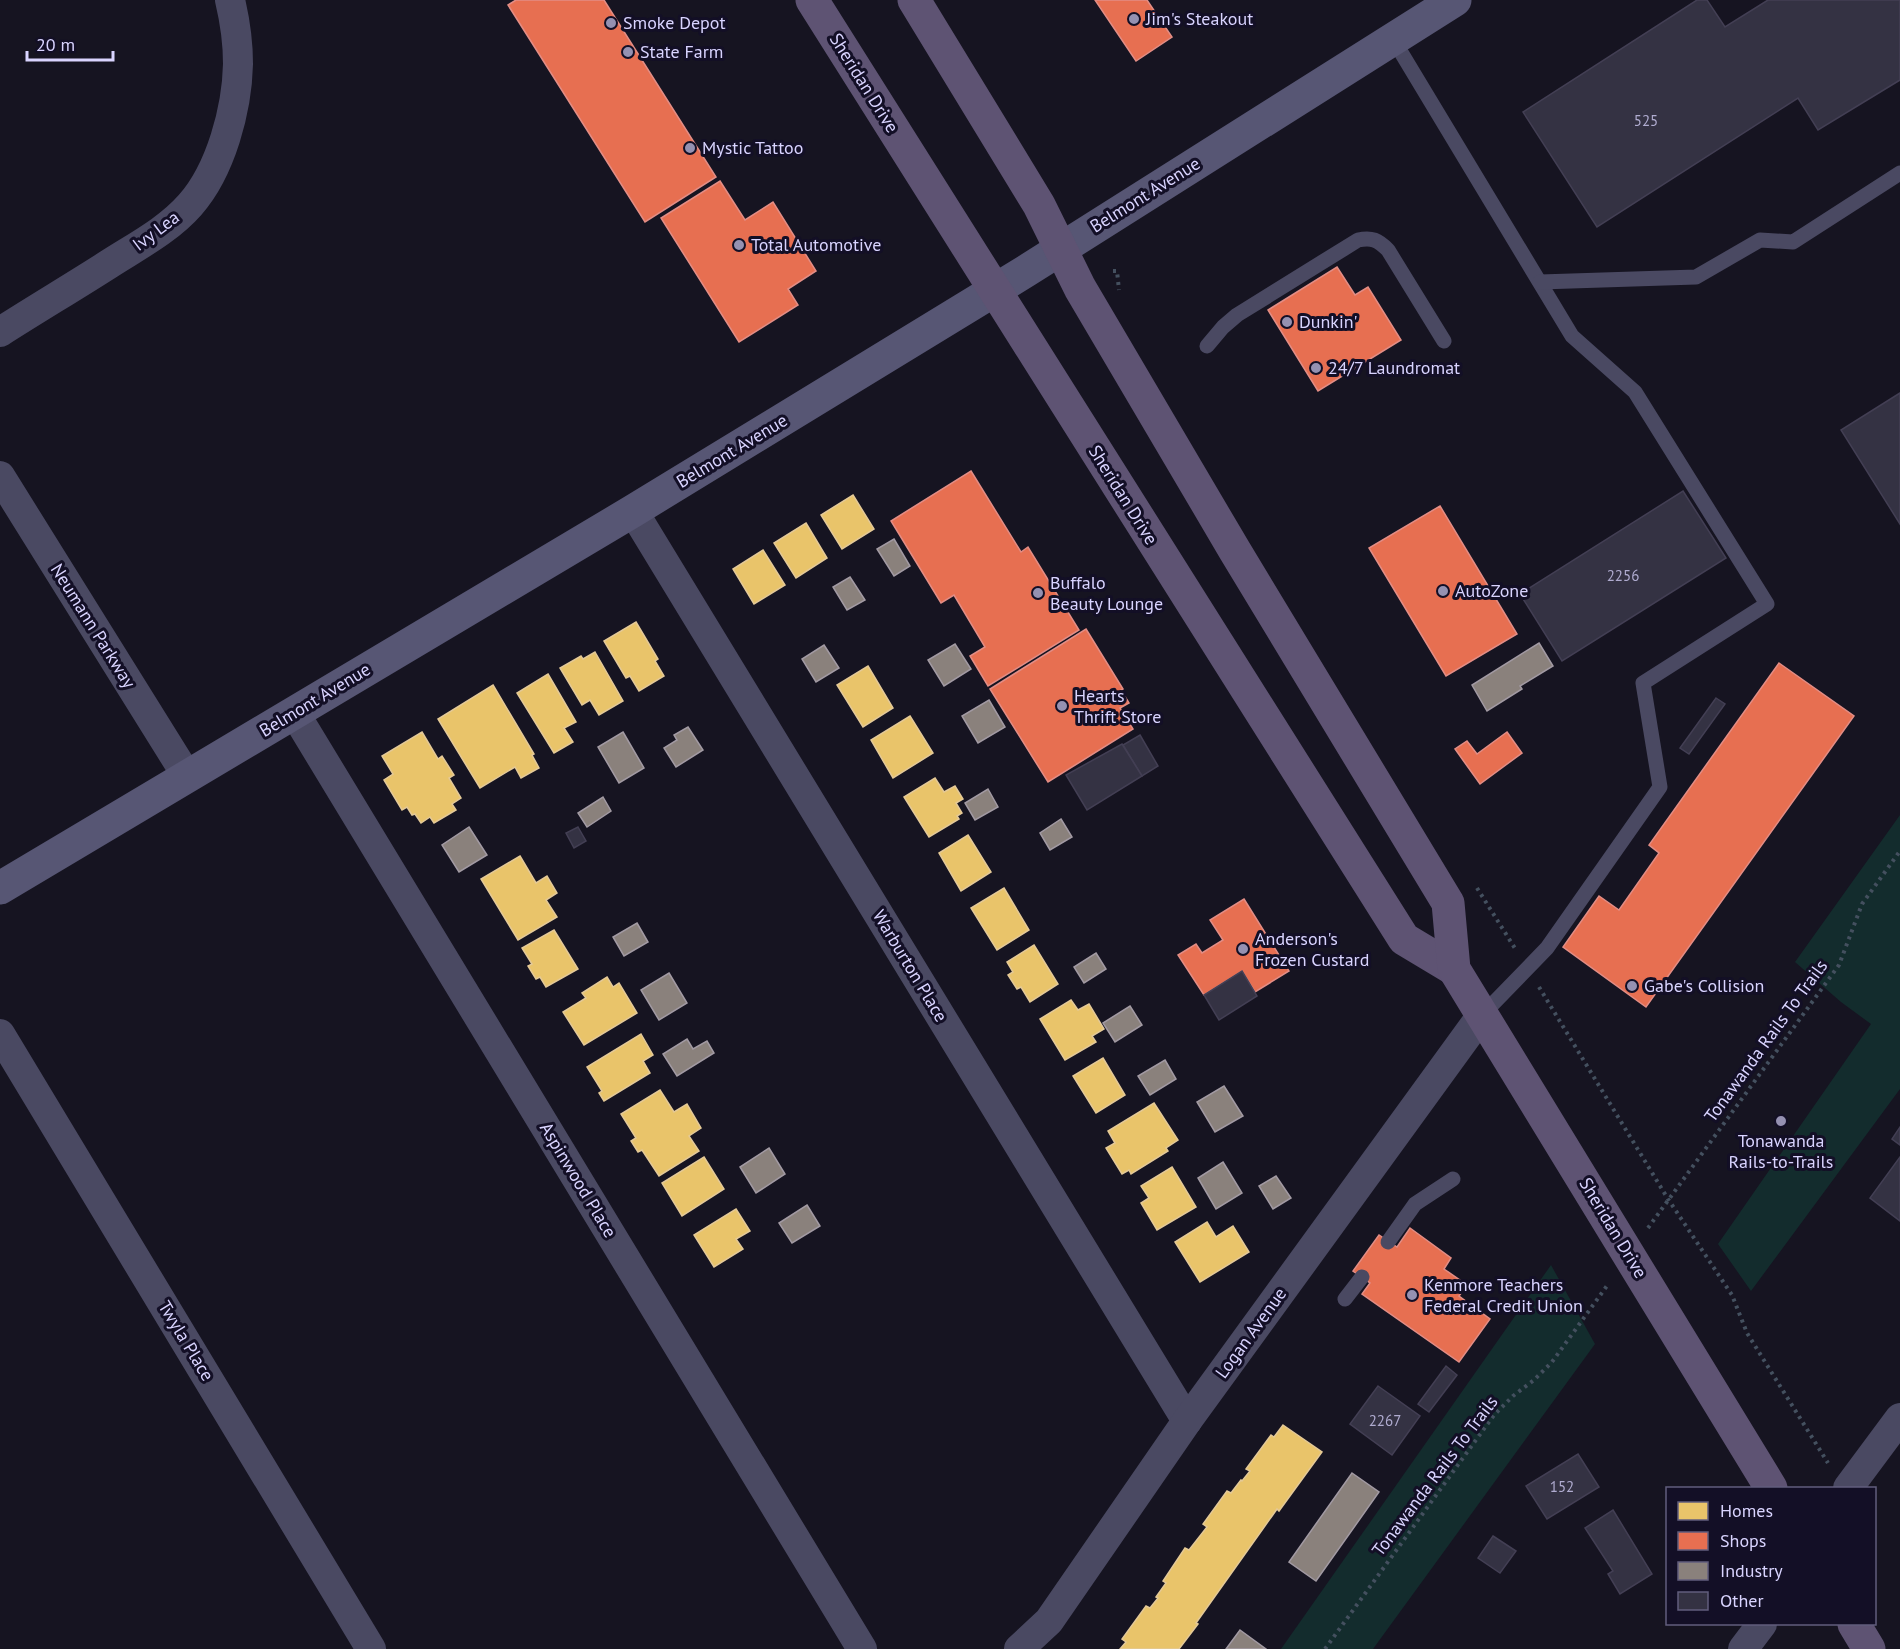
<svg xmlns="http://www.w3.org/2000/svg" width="1900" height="1649" font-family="'PT Sans',sans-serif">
<rect width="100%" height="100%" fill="#161421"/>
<!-- green -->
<g fill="#132c2d">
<polygon points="1900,815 1900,1089 1751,1291 1718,1244 1871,1024 1841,1002 1795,962"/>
<polygon points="1551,1265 1595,1344 1373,1649 1281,1649"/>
</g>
<!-- homes -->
<g fill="#e9c46a" stroke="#e4c997" stroke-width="1.5">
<polygon points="853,495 874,529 842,549 821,515"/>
<polygon points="806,523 827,558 796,578 774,543"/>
<polygon points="763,550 785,585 754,604 733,569"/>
<polygon points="636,622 658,659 655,661 664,676 639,691 630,676 626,678 604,641"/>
<polygon points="595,652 623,701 599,715 590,700 582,705 560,668 581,656 583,659"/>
<polygon points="868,666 893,708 863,727 837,685"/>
<polygon points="548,674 576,722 564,728 573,742 554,753 517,693"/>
<polygon points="493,685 534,754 532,755 539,768 521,778 515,767 480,788 438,719"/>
<polygon points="910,716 933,753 893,778 871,740"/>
<polygon points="422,732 438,759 442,756 454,775 449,778 461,798 452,804 456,810 434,823 430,817 421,823 415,814 412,815 407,807 402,810 384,780 393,774 382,756"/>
<polygon points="935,778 944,792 955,786 963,799 956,803 962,813 957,816 959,819 929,837 904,797"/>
<polygon points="968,835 991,872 961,891 939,853"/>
<polygon points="520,856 536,883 547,876 557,893 546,900 557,917 518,940 481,879"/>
<polygon points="1004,888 1029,930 997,950 971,908"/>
<polygon points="554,930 578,969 546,987 540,977 536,979 528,966 532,964 522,948"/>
<polygon points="1034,945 1058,984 1030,1002 1021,987 1017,989 1008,975 1013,972 1007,962"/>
<polygon points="607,977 613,987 619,983 637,1013 584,1045 563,1012 586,998 582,993"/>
<polygon points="1071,1000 1078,1010 1089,1004 1104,1029 1092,1036 1096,1042 1065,1060 1040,1019"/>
<polygon points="641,1034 653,1055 643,1061 650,1073 604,1101 599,1093 602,1091 587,1067"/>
<polygon points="1103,1058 1125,1095 1096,1113 1073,1076"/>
<polygon points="660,1090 674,1112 687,1104 701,1128 689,1136 699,1151 659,1176 642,1150 638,1152 631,1141 636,1138 621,1114"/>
<polygon points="1154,1103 1178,1140 1166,1148 1168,1151 1131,1174 1129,1170 1122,1174 1106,1148 1115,1143 1108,1131"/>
<polygon points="704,1157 724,1189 682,1216 662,1183"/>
<polygon points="1172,1167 1196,1207 1157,1230 1141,1203 1149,1198 1141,1186"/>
<polygon points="736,1209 750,1231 736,1239 743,1249 714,1267 694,1235"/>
<polygon points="1207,1222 1216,1237 1233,1226 1249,1252 1200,1282 1175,1242"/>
<polygon points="1283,1425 1322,1452 1279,1511 1277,1509 1196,1623 1198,1624 1179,1649 1120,1649 1126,1642 1122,1639 1146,1606 1150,1608 1158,1598 1156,1597 1166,1583 1163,1581 1185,1548 1189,1550 1207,1527 1203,1524 1227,1491 1231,1493 1241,1480 1242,1481 1250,1471 1246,1469 1271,1435 1274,1437"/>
</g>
<!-- shops -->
<g fill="#e76f51" stroke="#e38d85" stroke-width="1.5">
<polygon points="516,0 604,0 716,177 645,222 508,5"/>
<polygon points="1095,0 1147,0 1172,37 1136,61"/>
<polygon points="720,181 745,220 773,202 816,271 788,289 798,305 739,342 661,218"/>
<polygon points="1337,267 1355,295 1368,287 1401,340 1318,391 1268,310"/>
<polygon points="971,471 1021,552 1028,547 1079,630 988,686 970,656 985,647 954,595 941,603 891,521"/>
<polygon points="1440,506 1517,634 1446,676 1369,548"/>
<polygon points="1086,629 1123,689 1121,690 1129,703 1120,708 1133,729 1048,782 990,689"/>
<polygon points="1779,663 1854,716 1646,1007 1563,947 1599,896 1619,910 1659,853 1649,845"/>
<polygon points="1507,732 1522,753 1480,784 1455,749 1467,741 1477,754"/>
<polygon points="1244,899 1289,971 1255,992 1242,971 1204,995 1178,955 1196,944 1202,953 1223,940 1210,920"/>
<polygon points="1410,1228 1451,1258 1444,1269 1467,1285 1459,1296 1490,1319 1459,1362 1362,1294 1370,1283 1353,1271 1379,1235 1397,1247"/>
</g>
<!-- industry -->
<g fill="#8a817c" stroke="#a29aa3" stroke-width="1.5">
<polygon points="894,539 910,566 894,576 877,549"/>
<polygon points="850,577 865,600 847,610 833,587"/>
<polygon points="1539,643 1553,666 1520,686 1522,689 1487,711 1472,685"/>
<polygon points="955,644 971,669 944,686 928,660"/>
<polygon points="824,645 839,668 816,682 802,659"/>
<polygon points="989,700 1005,727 978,743 962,716"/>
<polygon points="688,727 703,750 676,767 664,748 677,740 674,735"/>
<polygon points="623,732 644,768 619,783 598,747"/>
<polygon points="988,789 998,807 975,820 965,803"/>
<polygon points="603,797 611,811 587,827 578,813"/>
<polygon points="1061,819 1072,837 1050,850 1040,833"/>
<polygon points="469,827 487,855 459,872 442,845"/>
<polygon points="637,923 648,942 624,956 613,937"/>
<polygon points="1096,953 1106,969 1084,983 1074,967"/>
<polygon points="669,973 687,1003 659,1020 641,990"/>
<polygon points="1130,1006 1142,1025 1115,1042 1103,1023"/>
<polygon points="687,1039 693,1049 707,1041 714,1053 677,1076 663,1054"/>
<polygon points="1165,1060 1176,1079 1150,1095 1138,1076"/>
<polygon points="1224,1086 1243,1116 1215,1132 1197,1102"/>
<polygon points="769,1148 785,1174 756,1193 740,1167"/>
<polygon points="1223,1162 1242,1193 1216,1209 1198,1178"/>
<polygon points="1276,1176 1291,1198 1273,1209 1259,1186"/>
<polygon points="807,1205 820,1226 792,1243 779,1223"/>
<polygon points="1352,1473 1379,1492 1316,1581 1289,1562"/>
<polygon points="1240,1630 1266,1649 1226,1649"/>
</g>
<!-- building -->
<g fill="#343243" stroke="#433f54" stroke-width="1.5">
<polygon points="1697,0 1707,0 1725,27 1768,0 1900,0 1900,80 1818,130 1798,98 1597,227 1523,112"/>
<polygon points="1900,393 1900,524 1841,430"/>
<polygon points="1683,491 1726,558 1562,661 1520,594"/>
<polygon points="1716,698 1725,704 1689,754 1680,748"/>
<polygon points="1140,735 1158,766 1142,776 1123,745"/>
<polygon points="1122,744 1142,776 1087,810 1066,775"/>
<polygon points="578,827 586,841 574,848 566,833"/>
<polygon points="1242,971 1257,996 1219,1020 1204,995"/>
<polygon points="1900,1127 1900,1145 1892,1139"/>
<polygon points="1900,1157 1900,1221 1870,1198"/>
<polygon points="1446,1366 1457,1375 1429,1412 1418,1404"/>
<polygon points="1378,1386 1420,1416 1392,1455 1350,1424"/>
<polygon points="1578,1454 1599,1487 1547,1519 1526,1486"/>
<polygon points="1613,1510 1652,1574 1620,1594 1608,1574 1613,1571 1585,1528"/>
<polygon points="1493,1536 1516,1551 1500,1573 1478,1558"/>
</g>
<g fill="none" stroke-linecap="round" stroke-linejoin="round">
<!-- path -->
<g stroke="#44505f" stroke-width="4" stroke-dasharray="3 4.5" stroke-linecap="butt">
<polyline points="1113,271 1117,271 1119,290"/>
<polyline points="1477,888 1516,950"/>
<polyline points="1539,987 1668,1199 1732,1295 1747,1333 1828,1463"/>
<polyline points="1648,1228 1839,965 1862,904 1900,851"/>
<polyline points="1325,1649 1494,1415 1513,1396 1534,1380 1552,1362 1609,1283"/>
</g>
<!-- lane -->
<g stroke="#4a4962" stroke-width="15">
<polyline points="1393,39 1572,336 1635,392 1767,604 1643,683 1660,787 1547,948 1482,1015"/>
<polyline points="1540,282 1696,277 1760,240 1793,242 1900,173"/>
<path d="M1207 346 1223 327 1237 315 1358 240C1372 237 1378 240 1388 250L1444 341"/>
<polyline points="1388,1242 1415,1204 1453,1179"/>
<polyline points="1345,1299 1362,1277"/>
</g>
<!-- street -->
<g stroke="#4a4962" stroke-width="30">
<path d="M0 332C36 309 73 287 109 264 137 246 168 230 190 205 221 170 237 109 238 64 238 42 235 21 230 0"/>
<polyline points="0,476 187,776"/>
<polyline points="633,511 1187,1421"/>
<polyline points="294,712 862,1649"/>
<polyline points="0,1034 371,1649"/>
<polyline points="1848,1488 1900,1418"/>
<polyline points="1019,1649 1049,1621 1187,1421 1482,1015"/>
<polyline points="1743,1649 1762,1624"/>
</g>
<!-- secondary -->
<polyline stroke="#575674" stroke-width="33" points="0,888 633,511 1026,271 1455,0"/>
<!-- primary -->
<g stroke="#5e5373" stroke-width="33">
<polyline points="812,0 1404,939 1454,969"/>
<polyline points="914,0 1039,205 1080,288 1235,551 1448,903 1454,969 1771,1488"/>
<polyline points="1854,1624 1869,1649"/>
</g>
</g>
<!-- markers -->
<g fill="#9591b1" stroke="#130f26" stroke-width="2">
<circle cx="1134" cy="19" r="6"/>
<circle cx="611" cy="23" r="6"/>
<circle cx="628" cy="52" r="6"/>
<circle cx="690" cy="148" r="6"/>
<circle cx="739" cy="245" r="6"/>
<circle cx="1287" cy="322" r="6"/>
<circle cx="1316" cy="368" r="6"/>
<circle cx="1443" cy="591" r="6"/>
<circle cx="1038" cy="593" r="6"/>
<circle cx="1062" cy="706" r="6"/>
<circle cx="1243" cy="949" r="6"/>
<circle cx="1632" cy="986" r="6"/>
<circle cx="1781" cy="1121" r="6"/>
<circle cx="1412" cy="1295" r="6"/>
</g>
<g text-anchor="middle" stroke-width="6" stroke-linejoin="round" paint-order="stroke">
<!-- number labels -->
<g font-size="15" fill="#b0acd0">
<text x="1646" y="126">525</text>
<text x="1623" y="581">2256</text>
<text x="1385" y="1426">2267</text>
<text x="1562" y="1492">152</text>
</g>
<!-- poi labels -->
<g font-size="18" fill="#d9d4ff" stroke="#130f26" text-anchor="start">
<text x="1146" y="25">Jim's Steakout</text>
<text x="623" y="29">Smoke Depot</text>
<text x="640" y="58">State Farm</text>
<text x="702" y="154">Mystic Tattoo</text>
<text x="751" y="251">Total Automotive</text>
<text x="1299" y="328">Dunkin'</text>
<text x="1328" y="374">24/7 Laundromat</text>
<text x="1050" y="589">Buffalo<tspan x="1050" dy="21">Beauty Lounge</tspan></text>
<text x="1455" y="597">AutoZone</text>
<text x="1074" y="702">Hearts<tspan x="1074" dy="21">Thrift Store</tspan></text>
<text x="1255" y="945">Anderson's<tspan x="1255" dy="21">Frozen Custard</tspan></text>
<text x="1644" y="992">Gabe's Collision</text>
<text x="1781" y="1147" text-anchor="middle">Tonawanda<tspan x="1781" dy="21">Rails-to-Trails</tspan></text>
<text x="1424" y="1291">Kenmore Teachers<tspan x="1424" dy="21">Federal Credit Union</tspan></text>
</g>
<!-- street labels -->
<g font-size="18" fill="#d9d4ff" stroke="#130f26">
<text transform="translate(864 83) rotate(58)" y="6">Sheridan Drive</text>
<text transform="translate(1145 195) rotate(-32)" y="6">Belmont Avenue</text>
<text transform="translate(156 231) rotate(-37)" y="6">Ivy Lea</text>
<text transform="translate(732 451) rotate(-31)" y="6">Belmont Avenue</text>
<text transform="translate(1123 495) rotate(58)" y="6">Sheridan Drive</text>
<text transform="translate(93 626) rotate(58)" y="6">Neumann Parkway</text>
<text transform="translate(315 700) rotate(-31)" y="6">Belmont Avenue</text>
<text transform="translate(910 966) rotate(59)" y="6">Warburton Place</text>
<text transform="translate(1766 1041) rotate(-54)" y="6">Tonawanda Rails To Trails</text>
<text transform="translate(578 1180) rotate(59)" y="6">Aspinwood Place</text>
<text transform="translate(1613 1228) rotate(59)" y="6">Sheridan Drive</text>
<text transform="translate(1251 1333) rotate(-54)" y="6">Logan Avenue</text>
<text transform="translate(186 1341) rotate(59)" y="6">Twyla Place</text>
<text transform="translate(1435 1476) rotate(-53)" y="6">Tonawanda Rails To Trails</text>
</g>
</g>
<!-- legend -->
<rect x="1666" y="1487" width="210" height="138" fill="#130f26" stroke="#625e7d" stroke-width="1.5"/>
<rect x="1678" y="1502" width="30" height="18" fill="#e9c46a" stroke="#625e7d" stroke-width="1.5"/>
<text x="1720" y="1517" font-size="18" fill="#d9d4ff">Homes</text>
<rect x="1678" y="1532" width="30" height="18" fill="#e76f51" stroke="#625e7d" stroke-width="1.5"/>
<text x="1720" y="1547" font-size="18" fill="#d9d4ff">Shops</text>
<rect x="1678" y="1562" width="30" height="18" fill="#8a817c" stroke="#625e7d" stroke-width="1.5"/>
<text x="1720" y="1577" font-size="18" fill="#d9d4ff">Industry</text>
<rect x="1678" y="1592" width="30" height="18" fill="#343243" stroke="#625e7d" stroke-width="1.5"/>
<text x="1720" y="1607" font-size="18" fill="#d9d4ff">Other</text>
<!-- scale -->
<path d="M27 51v9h86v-9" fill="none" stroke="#d9d4ff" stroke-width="3"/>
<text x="36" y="51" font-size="18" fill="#d9d4ff" stroke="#130f26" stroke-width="4.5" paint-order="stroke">20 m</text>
</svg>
